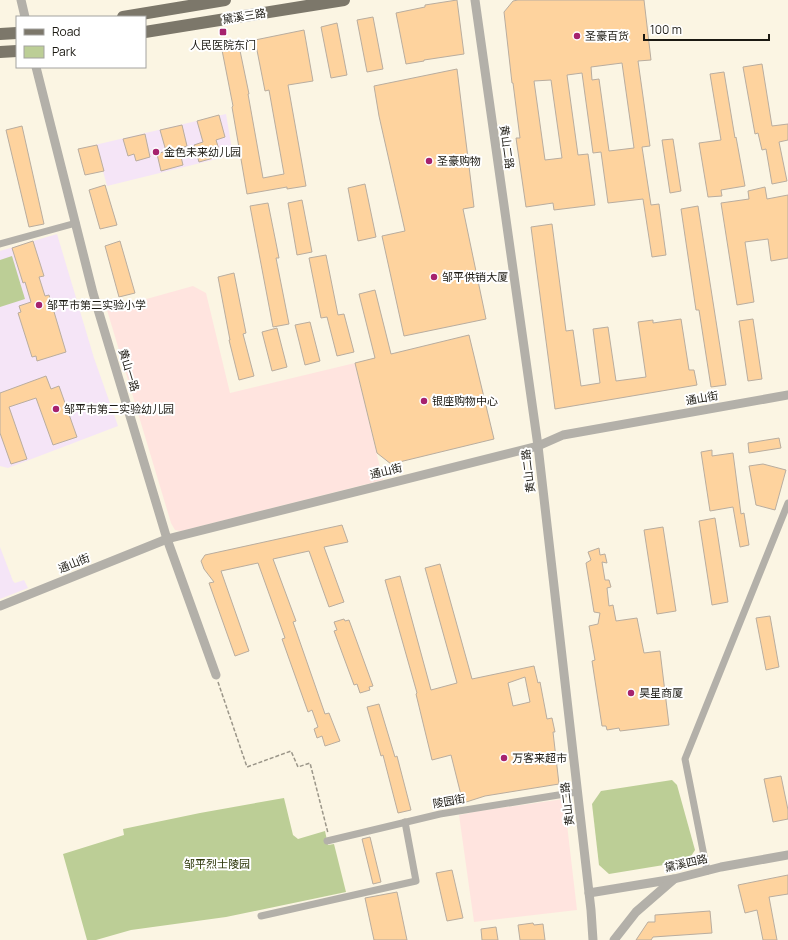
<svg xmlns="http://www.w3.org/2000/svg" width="788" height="940" font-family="Manrope,'Noto Sans SC',sans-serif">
<rect width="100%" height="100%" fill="#fbf5e3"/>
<!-- commercial -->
<g fill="#ffe4df">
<polygon points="193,286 206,293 230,393 355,363 383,480 181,531 175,530 171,523 107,310"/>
<polygon points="564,799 577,910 474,922 459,815 479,811"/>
</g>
<!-- education -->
<g fill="#f5e5f7">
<polygon points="226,114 233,155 107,186 103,171 85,175 78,149"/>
<polygon points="57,234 94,358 118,426 8,468 0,466 0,251"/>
<polygon points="0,547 13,581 15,583 24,580 28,588 0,599"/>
</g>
<!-- green -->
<g fill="#bcce96">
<polygon points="12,256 25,299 0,307 0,260"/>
<polygon points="672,780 677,785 695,850 688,861 609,874 599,865 592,804 601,791"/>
<polygon points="284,798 293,835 298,839 325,831 328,845 334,844 346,892 226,917 131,930 96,940 87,940 63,854 124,835 123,829 200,813"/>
</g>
<!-- building -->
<g fill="#fed39e" stroke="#b9ad9f" fill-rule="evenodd">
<polygon points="457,0 464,54 424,60 424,61 406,64 396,13 425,7 425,5"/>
<path d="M518 0H644L651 60 638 61 650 146 642 147 651 205 659 204 666 255 652 257 643 199 608 203 601 152 593 153 582 73 567 75 578 155 588 154 595 205 554 210 553 203 526 207 516 138H520L513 83H512L504 12 513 1ZM622 63 634 148 609 151 599 79 592 80 591 67ZM551 80 562 158 545 160 534 81Z"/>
<polygon points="373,17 383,69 367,72 357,20"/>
<polygon points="337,23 347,75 331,78 321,27"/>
<polygon points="304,30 313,81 288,85 306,186 287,189 287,187 247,194 232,107 233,106 221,45 238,41 249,94 248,94 263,178 284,174 269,90 265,91 255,40"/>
<polygon points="762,64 772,126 788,124 788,140 779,142 787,181 772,184 766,149 762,150 758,133 755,134 743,67"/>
<polygon points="457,69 474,207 463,209 486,319 404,336 382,236 405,231 379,116 374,86"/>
<polygon points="724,72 735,138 736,137 745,186 721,190 722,196 708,197 699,143 721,140 710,74"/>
<polygon points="219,115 225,137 216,140 221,156 199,162 194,145 203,142 197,121"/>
<polygon points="182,125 187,146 179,149 183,165 161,171 157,154 166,151 160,130"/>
<polygon points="22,126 44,224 29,227 6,130"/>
<polygon points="145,134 150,157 136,161 134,154 128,156 123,139"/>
<polygon points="673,139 681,191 670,193 662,140"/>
<polygon points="97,145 104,171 85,175 78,149"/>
<polygon points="365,184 376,237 358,241 348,188"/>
<polygon points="105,185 117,225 100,229 89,190"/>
<polygon points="765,187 767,199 788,195 788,258 771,261 768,239 745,242 754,302 737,305 721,203 749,199 748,191"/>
<polygon points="302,200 312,252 297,255 288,203"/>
<polygon points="268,203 279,258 276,258 289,324 273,327 250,206"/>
<polygon points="698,206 726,385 711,387 699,310 696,310 681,209"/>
<polygon points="552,224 566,331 573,330 581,386 600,383 593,329 608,327 616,381 646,377 638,322 653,320 653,323 681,319 689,370 694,370 697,385 555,409 531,227"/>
<polygon points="33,241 44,276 39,277 45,296 49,295 66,352 37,361 36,356 32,357 18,313 21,312 19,306 31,302 25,282 23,283 12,248"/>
<polygon points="120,241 135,293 119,297 105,246"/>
<polygon points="326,255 338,315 344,314 354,352 337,356 327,317 321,318 309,258"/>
<polygon points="234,273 246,333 243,334 254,376 239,380 229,340 230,340 218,277"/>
<polygon points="375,290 391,354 469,335 494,439 391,464 377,453 355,363 375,358 359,294"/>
<polygon points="753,319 762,379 748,381 739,321"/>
<polygon points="310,322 320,361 305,365 295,325"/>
<polygon points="277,328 287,367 272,371 262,332"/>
<polygon points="46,376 51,389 59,386 77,437 53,445 36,398 9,407 27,459 11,464 0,433 0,393"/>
<polygon points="779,438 781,448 749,453 748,443"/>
<polygon points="712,450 712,456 733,453 741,514 744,513 749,545 740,547 733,507 710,511 701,452"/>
<polygon points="763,464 786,470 775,510 756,505 749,466"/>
<polygon points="715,518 728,602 712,605 699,521"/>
<polygon points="342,525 348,542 324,547 344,602 329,607 309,551 273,559 296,621 293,622 325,714 329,713 340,741 325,746 322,736 317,738 314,729 318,727 312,710 308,712 282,639 285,638 258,563 221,571 249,651 235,656 209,583 214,582 204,569 201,561 205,555"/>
<polygon points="663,527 676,611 657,614 644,530"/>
<polygon points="599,548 600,555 605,554 607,563 602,562 605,580 609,580 611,587 607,588 609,606 613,605 616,621 637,618 644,653 660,651 669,725 620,731 619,728 607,730 606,726 602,726 592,661 595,660 589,626 598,624 600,613 594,612 586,563 591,560 588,552"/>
<path d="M440 564 472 679 534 666 538 683 540 682 547 719 552 718 555 732H553L559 784 485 796 463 803 451 755 432 760 416 694 417 693 385 580 400 576 431 690 457 683 425 568ZM525 677 530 702 513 706 508 683Z"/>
<polygon points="770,616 779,667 766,670 756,618"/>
<polygon points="344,619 345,621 349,620 373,686 369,687 370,690 360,693 357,684 354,685 334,631 337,630 334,622"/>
<polygon points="379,704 395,757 397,756 411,810 398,813 383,755 381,756 367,707"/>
<polygon points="781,776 788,810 788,819 773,822 764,779"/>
<polygon points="370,837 381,882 373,884 362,839"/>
<polygon points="452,870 463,918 447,921 436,873"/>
<polygon points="788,875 788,894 769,897 777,940 763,940 757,910 745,913 738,885"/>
<polygon points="397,892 407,940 374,940 365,898"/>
<polygon points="710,911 712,933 653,937 651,940 636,940 648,922 655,922 655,915"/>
<polygon points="533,923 534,925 543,924 545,940 520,940 518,925"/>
<polygon points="496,927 498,940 482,940 481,929"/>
</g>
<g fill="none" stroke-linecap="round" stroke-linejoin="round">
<!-- path -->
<polyline stroke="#9b9689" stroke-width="1.5" stroke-dasharray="4 2" stroke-linecap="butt" points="218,682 247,767 291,751 298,767 310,763 328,833"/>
<!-- minor -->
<g stroke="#b3b0a9" stroke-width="7">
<polyline points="0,244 76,223"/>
<polyline points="327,841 440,814 577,792"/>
<polyline points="707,871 685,759 788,503"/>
<polyline points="261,916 416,881 405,822"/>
</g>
<!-- tertiary -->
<g stroke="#b3b0a9" stroke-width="9">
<polyline points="21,0 25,17"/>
<polyline points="475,0 538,446 591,910 593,940"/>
<polyline points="36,67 93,293 167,539 216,675"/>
<polyline points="0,606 167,539 538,446 563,435 788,395"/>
<polyline points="589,893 674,879 721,867 788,855"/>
<polyline points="614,940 636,912 674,879"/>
</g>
<!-- primary -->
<g stroke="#7c776a" stroke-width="12">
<polyline points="123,17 225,0"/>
<polyline points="145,32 344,0"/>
<polyline points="0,34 17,33"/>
<polyline points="0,52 17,51"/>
</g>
</g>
<!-- markers -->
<g fill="#a6226e" stroke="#fff" stroke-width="1.5">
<rect x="219" y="28" width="8" height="8" rx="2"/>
<circle cx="577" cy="36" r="4"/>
<circle cx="156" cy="152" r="4"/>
<circle cx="429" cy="161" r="4"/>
<circle cx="434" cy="277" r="4"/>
<circle cx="39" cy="305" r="4"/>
<circle cx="424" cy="401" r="4"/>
<circle cx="56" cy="409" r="4"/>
<circle cx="631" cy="693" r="4"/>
<circle cx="504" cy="758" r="4"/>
</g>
<g text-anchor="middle" stroke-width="4" stroke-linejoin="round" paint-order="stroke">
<!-- street labels -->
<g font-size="11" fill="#1b1912" stroke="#fff">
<text transform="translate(244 16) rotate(-9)" y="4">黛溪三路</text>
<text transform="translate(507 147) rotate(82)" y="4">黄山二路</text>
<text transform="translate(129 370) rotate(73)" y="4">黄山一路</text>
<text transform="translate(702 398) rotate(-10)" y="4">通山街</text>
<text transform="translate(386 471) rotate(-14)" y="4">通山街</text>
<text transform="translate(528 471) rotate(-97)" y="4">黄山二路</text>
<text transform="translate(74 563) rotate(-22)" y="4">通山街</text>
<text transform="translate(449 801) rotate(-10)" y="4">陵园街</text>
<text transform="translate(567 804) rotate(-97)" y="4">黄山二路</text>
<text transform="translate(686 863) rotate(-13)" y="4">黛溪四路</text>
</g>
<!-- poi labels -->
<g font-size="11" fill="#1b1912" stroke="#fff" text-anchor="start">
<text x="585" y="40">圣豪百货</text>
<text x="223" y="49" text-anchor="middle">人民医院东门</text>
<text x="164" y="156">金色未来幼儿园</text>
<text x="437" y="165">圣豪购物</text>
<text x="442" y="281">邹平供销大厦</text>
<text x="47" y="309">邹平市第二实验小学</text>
<text x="432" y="405">银座购物中心</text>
<text x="64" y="413">邹平市第二实验幼儿园</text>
<text x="639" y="697">昊星商厦</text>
<text x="512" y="762">万客来超市</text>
</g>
<!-- park labels -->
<g font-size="11" fill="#2b3507" stroke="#fff">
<text x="217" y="868">邹平烈士陵园</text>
</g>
</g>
<!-- legend -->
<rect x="16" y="16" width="130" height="52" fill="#ffffff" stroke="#a4a3a0"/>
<rect x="24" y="29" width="20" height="6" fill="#7c776a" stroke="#a4a3a0"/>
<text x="52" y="36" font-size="12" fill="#1b1912">Road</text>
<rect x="24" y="46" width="20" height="12" fill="#bcce96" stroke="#a4a3a0"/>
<text x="52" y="56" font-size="12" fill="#1b1912">Park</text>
<!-- scale -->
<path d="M644 34v6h125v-6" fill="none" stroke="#1b1912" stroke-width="2"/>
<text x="650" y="34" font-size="12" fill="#1b1912" stroke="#ffffff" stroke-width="3" paint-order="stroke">100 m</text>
</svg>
